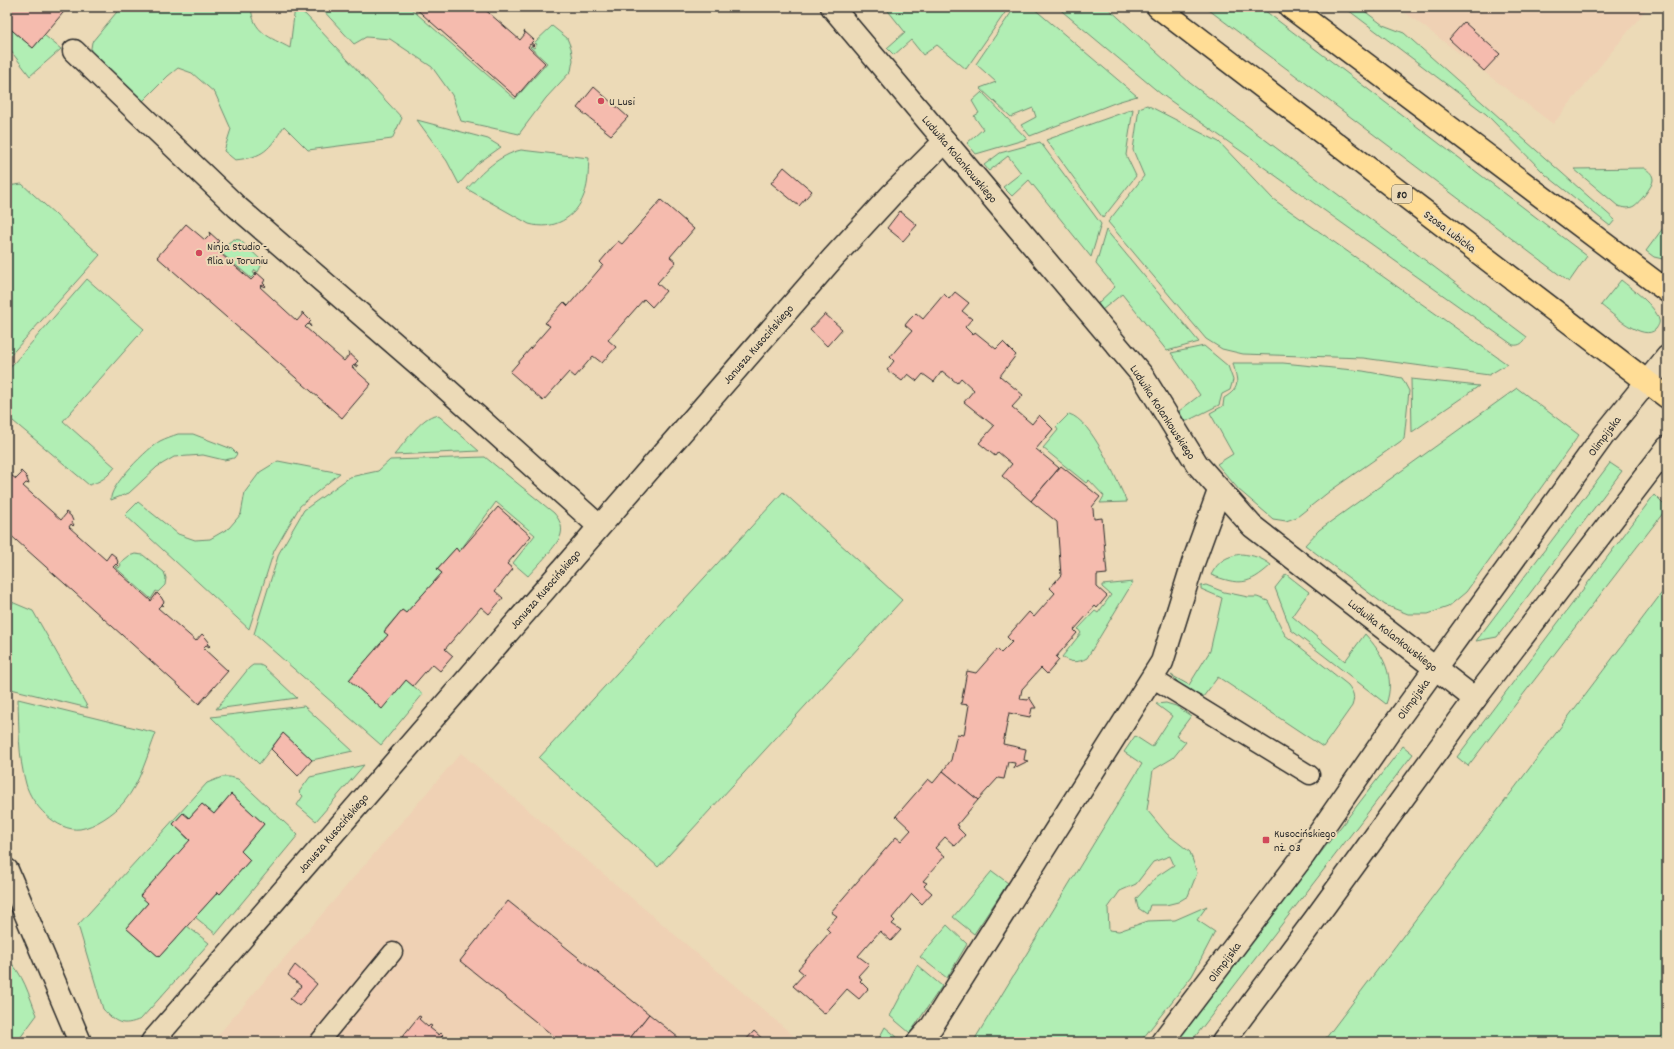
<svg xmlns="http://www.w3.org/2000/svg" width="1674" height="1049" font-family="Dekko,sans-serif">
<rect width="100%" height="100%" fill="#ecdab7"/>
<filter id="ink" filterUnits="userSpaceOnUse"><feTurbulence type="fractalNoise" baseFrequency=".025" numOctaves="2"/><feDisplacementMap in="SourceGraphic" scale="8" xChannelSelector="R" yChannelSelector="G"/><feConvolveMatrix kernelMatrix="1 2 1 2 8 2 1 2 1" color-interpolation-filters="sRGB"/></filter>
<g filter="url(#ink)">
<!-- built -->
<g fill="#efd1b4">
<polygon points="1398,7 1648,7 1553,124"/>
<polygon points="461,753 801,1042 212,1042"/>
</g>
<!-- green -->
<g fill="#b1eeb4" stroke="#6e8c70">
<path d="M121 7H251C253 33 270 37 290 48L295 7 306 15 402 118 392 139 308 150 284 126C269 150 264 157 235 160L224 151 231 129 215 93 192 73 178 68 168 76 141 103 90 54 92 42Z"/>
<polygon points="320,7 409,7 515,99 547,63 530,47 531,46 534,48 537,44 534,43 552,26 567,38 571,48 573,60 571,71 546,98 519,134 461,121 452,95 432,67 390,39 366,37 354,44"/>
<polygon points="885,7 1009,7 966,69 937,45 923,55 911,40 894,55 887,48 905,32"/>
<polygon points="1015,7 1032,7 1137,96 1117,102 1030,136 1021,125 1036,117 1033,108 1011,117 980,88 996,82 976,64"/>
<path d="M1057 7H1107L1190 83 1527 337C1523 343 1520 346 1513 345L1161 94Z"/>
<polygon points="1205,7 1260,7 1587,256 1569,282"/>
<polygon points="1344,7 1359,7 1383,25 1404,33 1615,220 1610,226 1546,175 1486,114"/>
<polygon points="7,26 33,48 44,35 61,49 30,76 7,46"/>
<polygon points="982,92 1027,139 976,154 967,143 983,129 974,116 979,113 972,101"/>
<polygon points="1147,105 1219,142 1273,199 1507,364 1489,375 1363,358 1243,354 1222,349 1206,339 1108,222 1144,176 1133,150 1139,108"/>
<polygon points="1133,109 1126,155 1136,176 1103,218 1046,140"/>
<polygon points="417,120 488,139 501,147 477,164 459,184 447,161"/>
<polygon points="1040,142 1101,224 1091,257 1029,180 1012,196 1003,187 1021,173 1008,156 989,171 984,165 1000,153"/>
<path d="M521 150 589 158C588 170 589 183 584 195 576 218 553 231 529 224L467 189C482 172 499 155 521 150Z"/>
<path d="M1644 168C1649 171 1653 174 1653 180 1653 186 1639 203 1634 206 1629 209 1623 208 1618 206L1574 169Z"/>
<polygon points="22,184 100,255 7,359 7,186"/>
<polygon points="1667,225 1667,260 1654,257 1646,251 1663,228"/>
<polygon points="1106,230 1199,342 1167,351 1122,294 1102,310 1098,303 1115,287 1096,264"/>
<polygon points="234,239 240,240 261,260 262,264 258,272 255,270 253,273 255,274 251,278 214,247 216,246 219,249"/>
<path d="M87 279 144 329 63 421 115 467C108 477 100 482 89 485L7 416V371Z"/>
<path d="M1621 280C1632 289 1656 306 1659 320 1660 323 1658 326 1656 329 1644 343 1611 313 1601 305Z"/>
<polygon points="1204,346 1228,366 1233,380 1230,390 1222,394 1219,405 1185,422 1179,411 1200,395 1171,353"/>
<path d="M1233 363H1283L1363 371 1402 378 1409 391 1404 439 1330 491 1297 517 1286 521 1273 519 1239 490 1217 464 1233 454 1210 413 1223 406 1224 398C1242 387 1237 381 1233 363Z"/>
<polygon points="1411,379 1479,386 1412,432"/>
<polygon points="1517,388 1579,435 1466,592 1448,607 1428,614 1408,614 1385,605 1305,545 1319,530"/>
<path d="M1069 414C1092 420 1117 481 1127 502L1100 503 1104 496 1089 480 1086 483 1043 448 1058 430 1056 427Z"/>
<path d="M436 415 440 417 479 451 394 455C404 444 422 416 436 415Z"/>
<path d="M178 434H193L232 449 237 454 234 458 224 460 203 455 174 457 157 467 129 493 111 500C108 487 149 447 160 441 166 438 172 436 178 434Z"/>
<path d="M485 457 554 513C559 519 563 526 561 534 559 544 536 567 528 576L513 563 535 535 496 502 459 552 456 548 437 569 442 573 406 613 402 610 384 631 388 635 349 680 382 708 406 680 423 694 381 745 254 634 279 553 304 510 350 477 378 471 390 460Z"/>
<polygon points="278,461 340,473 300,506 274,551 249,629 125,515 138,502 178,534 195,540 210,539 229,528 241,514 245,492 260,472"/>
<polygon points="1610,463 1622,471 1497,637 1476,641"/>
<polygon points="783,492 902,600 658,867 539,758"/>
<polygon points="1654,495 1667,508 1468,766 1457,757"/>
<polygon points="135,554 143,555 164,572 166,578 165,585 158,592 156,591 151,599 115,567 116,566 119,568 121,565 120,563 129,556"/>
<path d="M1241 554C1253 555 1262 558 1271 565 1248 586 1239 585 1211 575 1219 560 1226 557 1241 554Z"/>
<path d="M1286 574 1309 592 1292 616 1345 661 1365 634C1383 654 1396 677 1386 704L1291 630 1275 588Z"/>
<path d="M1133 582 1087 658C1078 663 1070 663 1062 657L1081 633 1078 629 1095 611 1098 613 1111 595 1102 587V585Z"/>
<path d="M1206 585 1224 592 1248 597H1257L1268 601 1285 635 1348 685C1354 693 1355 697 1352 706L1323 747 1218 677 1203 697 1186 690 1171 675 1189 685 1210 651 1222 598 1201 589V586Z"/>
<polygon points="1667,586 1667,1042 1323,1042"/>
<polygon points="7,600 33,611 88,708 7,688"/>
<polygon points="253,665 260,665 264,667 297,698 216,709 249,668"/>
<path d="M18 699 156 733C147 756 140 783 124 802 115 813 94 827 80 829 57 832 31 804 26 784 18 756 19 727 18 699Z"/>
<polygon points="1166,703 1176,706 1191,716 1176,736 1186,742 1173,758 1153,770 1147,810 1167,834 1190,852 1197,873 1188,896 1178,902 1166,905 1150,905 1147,914 1138,908 1136,899 1156,877 1174,865 1170,856 1153,862 1136,884 1120,891 1108,908 1109,930 1119,931 1148,921 1175,920 1207,906 1197,920 1215,932 1192,976 1140,1042 973,1042 1142,764 1124,752 1135,736 1152,747 1172,716 1156,704"/>
<polygon points="304,706 353,751 312,760 283,733 259,764 211,717"/>
<polygon points="1403,746 1413,754 1191,1042 1175,1042"/>
<polygon points="364,765 316,821 297,805 303,796 299,792 310,777"/>
<path d="M222 777H230L238 779 298 835 216 934 195 917 218 892 220 894 250 860 241 851 264 824 231 794 214 814 202 804 189 818 183 813 173 824 190 841 141 896 148 903 126 928 159 957 187 926 209 943 141 1019C122 1027 116 1023 103 1009L78 925 207 783Z"/>
<polygon points="992,871 1008,883 974,934 953,917"/>
<polygon points="947,925 967,944 947,978 920,957"/>
<path d="M7 959C23 972 29 996 37 1015L17 1042H7Z"/>
<polygon points="917,965 942,986 910,1033 890,1016"/>
<polygon points="885,1027 903,1042 877,1042"/>
</g>
<!-- building -->
<g fill="#f5bbae" stroke="#2b2b2b">
<polygon points="7,7 68,7 33,48 7,26"/>
<polygon points="414,7 482,7 520,40 525,34 524,31 534,40 531,43 534,45 533,46 530,44 528,47 545,63 516,97"/>
<polygon points="1464,22 1500,54 1484,71 1449,39"/>
<polygon points="594,87 628,117 611,135 577,108"/>
<polygon points="784,167 812,191 799,206 771,183"/>
<polygon points="661,200 694,229 670,257 676,262 657,283 666,291 652,307 644,299 608,340 616,347 602,363 593,356 575,377 569,372 543,401 510,372 550,326 545,323 564,302 568,306 603,265 600,262 618,241 622,244"/>
<polygon points="900,211 917,225 903,241 887,228"/>
<polygon points="186,224 205,240 210,235 209,232 219,241 217,243 219,247 216,245 213,247 251,280 257,274 255,273 256,272 265,280 263,283 266,286 265,287 262,285 260,287 297,321 302,315 302,312 311,321 309,323 311,327 308,324 305,327 344,361 349,355 348,352 358,361 355,364 358,366 357,367 354,365 352,367 371,384 342,418 157,257"/>
<polygon points="955,292 969,303 962,311 972,319 965,327 973,335 975,332 996,349 1003,342 1016,355 1000,376 1023,395 1012,407 1032,424 1039,415 1053,429 1036,449 1059,468 1031,501 1002,476 1012,464 998,452 995,456 979,443 994,426 964,402 974,390 961,378 957,383 942,371 934,382 923,374 917,381 908,374 902,381 887,370 894,361 890,357 912,331 905,325 910,319 916,313 923,319 944,294 949,299"/>
<polygon points="825,314 842,329 827,346 810,330"/>
<polygon points="1061,466 1100,497 1092,507 1093,509 1094,519 1102,518 1107,574 1097,575 1097,587 1107,596 1097,608 1095,606 1074,630 1077,633 1056,657 1059,660 1047,674 1041,668 1022,689 1020,699 1028,700 1029,697 1036,708 1032,708 1030,717 1009,713 1003,744 1026,749 1024,760 1028,761 1014,768 1015,763 1008,762 1004,779 998,778 978,800 943,771 951,760 957,734 964,735 969,705 961,704 967,671 976,673 997,649 1001,653 1012,642 1007,637 1029,612 1034,617 1055,593 1050,588 1061,575 1057,522 1031,501"/>
<polygon points="21,471 26,476 29,484 26,483 23,486 61,520 66,514 65,513 66,512 71,516 73,521 72,522 74,525 73,526 71,524 69,527 106,560 111,553 116,557 118,562 117,563 119,565 118,566 116,564 113,567 151,601 157,593 161,597 164,602 162,604 164,606 161,605 158,608 196,641 202,634 206,638 209,642 207,644 210,646 209,647 206,645 203,648 228,671 199,704 7,532 7,472 16,479 21,474 20,472"/>
<polygon points="498,507 531,536 507,564 513,569 495,591 503,598 489,614 481,607 445,649 453,656 440,671 432,664 413,686 406,680 382,709 349,680 388,635 384,632 402,610 406,613 442,573 437,569 456,548 459,552"/>
<polygon points="283,733 312,760 298,776 271,749"/>
<polygon points="943,771 978,800 957,825 959,826 958,828 965,835 955,846 945,837 935,848 945,856 923,881 927,883 924,886 932,893 922,904 912,894 892,918 895,921 892,924 901,930 891,941 880,931 858,956 869,964 858,976 862,979 860,981 868,989 859,999 847,989 825,1014 793,986 804,974 798,969 830,932 826,928 837,916 831,912 896,837 901,841 911,830 896,816 928,779 933,783"/>
<polygon points="231,794 264,824 241,851 250,860 220,894 218,892 159,957 126,928 148,903 140,896 190,840 173,824 183,813 189,818 202,804 214,814"/>
<polygon points="508,901 649,1014 627,1042 561,1042 460,961"/>
<polygon points="295,965 317,984 299,1006 290,999 301,986 288,975"/>
<polygon points="649,1014 684,1042 627,1042"/>
<polygon points="419,1016 421,1017 419,1019 428,1027 430,1025 432,1026 430,1028 439,1035 441,1033 443,1035 441,1037 448,1042 398,1042"/>
<polygon points="754,1031 766,1042 744,1042"/>
</g>
<g fill="none" stroke-linecap="round" stroke-linejoin="round">
<defs>
<g id="lane">
<polyline points="1152,678 1310,775"/>
<polyline points="319,1042 393,952"/>
</g>
<g id="street">
<polyline points="832,7 1142,375 1197,464 1252,526 1475,699"/>
<polyline points="74,51 237,207 440,383 599,526"/>
<polyline points="7,870 80,1042"/>
<polyline points="152,1042 833,258 892,194 945,141"/>
<polyline points="918,1042 932,1026 1162,662 1193,563 1219,491"/>
</g>
<g id="secondary">
<polyline points="1162,1042 1304,855 1394,725 1603,436 1667,357"/>
<polyline points="1223,1042 1315,919 1475,699 1667,448"/>
</g>
<g id="primary">
<polyline points="1158,7 1667,397"/>
<polyline points="1290,7 1667,291"/>
</g>
</defs>
<!-- lane casing -->
<use href="#lane" stroke="#2b2b2b" stroke-width="21"/>
<!-- street casing -->
<use href="#street" stroke="#2b2b2b" stroke-width="25"/>
<!-- secondary casing -->
<use href="#secondary" stroke="#2b2b2b" stroke-width="25"/>
<!-- primary casing -->
<use href="#primary" stroke="#2b2b2b" stroke-width="25"/>
<!-- lane -->
<use href="#lane" stroke="#ecdab7" stroke-width="18"/>
<!-- street -->
<use href="#street" stroke="#ecdab7" stroke-width="22"/>
<!-- secondary -->
<use href="#secondary" stroke="#ecdab7" stroke-width="22"/>
<!-- primary -->
<use href="#primary" stroke="#ffdd96" stroke-width="22"/>
</g>
</g>
<!-- markers -->
<g fill="#d1495b" stroke="#ecdab7" stroke-width="1.5">
<circle cx="601" cy="101" r="4"/>
<circle cx="199" cy="253" r="4"/>
<rect x="1262" y="836" width="8" height="8" rx="2"/>
</g>
<g text-anchor="middle" stroke-width="4" stroke-linejoin="round" paint-order="stroke">
<!-- shield labels -->
<rect fill="#ecdab7" stroke="#656055" stroke-width="1" x="1392" y="185" width="20" height="18" rx="3"/>
<g font-size="11" font-weight="bold" fill="#2b2b2b">
<text x="1402" y="198">80</text>
</g>
<!-- poi labels -->
<g font-size="12" fill="#2b2b2b" stroke="#ecdab7" text-anchor="start">
<text x="609" y="105">U Lusi</text>
<text x="207" y="250">Ninja Studio -<tspan x="207" dy="14">filia w Toruniu</tspan></text>
<text x="1274" y="837">Kusocińskiego<tspan x="1274" dy="14">nż. 03</tspan></text>
</g>
<!-- street labels -->
<g font-size="12" fill="#2b2b2b" stroke="#ecdab7">
<text transform="translate(960 159) rotate(50)" y="4">Ludwika Kolankowskiego</text>
<text transform="translate(1450 231) rotate(37)" y="4">Szosa Lubicka</text>
<text transform="translate(758 344) rotate(-49)" y="4">Janusza Kusocińskiego</text>
<text transform="translate(1163 412) rotate(57)" y="4">Ludwika Kolankowskiego</text>
<text transform="translate(1604 436) rotate(-53)" y="4">Olimpijska</text>
<text transform="translate(545 589) rotate(-49)" y="4">Janusza Kusocińskiego</text>
<text transform="translate(1393 635) rotate(38)" y="4">Ludwika Kolankowskiego</text>
<text transform="translate(1413 699) rotate(-54)" y="4">Olimpijska</text>
<text transform="translate(333 833) rotate(-49)" y="4">Janusza Kusocińskiego</text>
<text transform="translate(1224 962) rotate(-53)" y="4">Olimpijska</text>
</g>
</g>
<!-- margin -->
<rect width="1674" height="1049" fill="none" stroke="#ecdab7" stroke-width="24"/>
<rect x="12" y="12" width="1650" height="1025" fill="none" stroke="#2b2b2b" stroke-width="1.5" filter="url(#ink)"/>
</svg>
